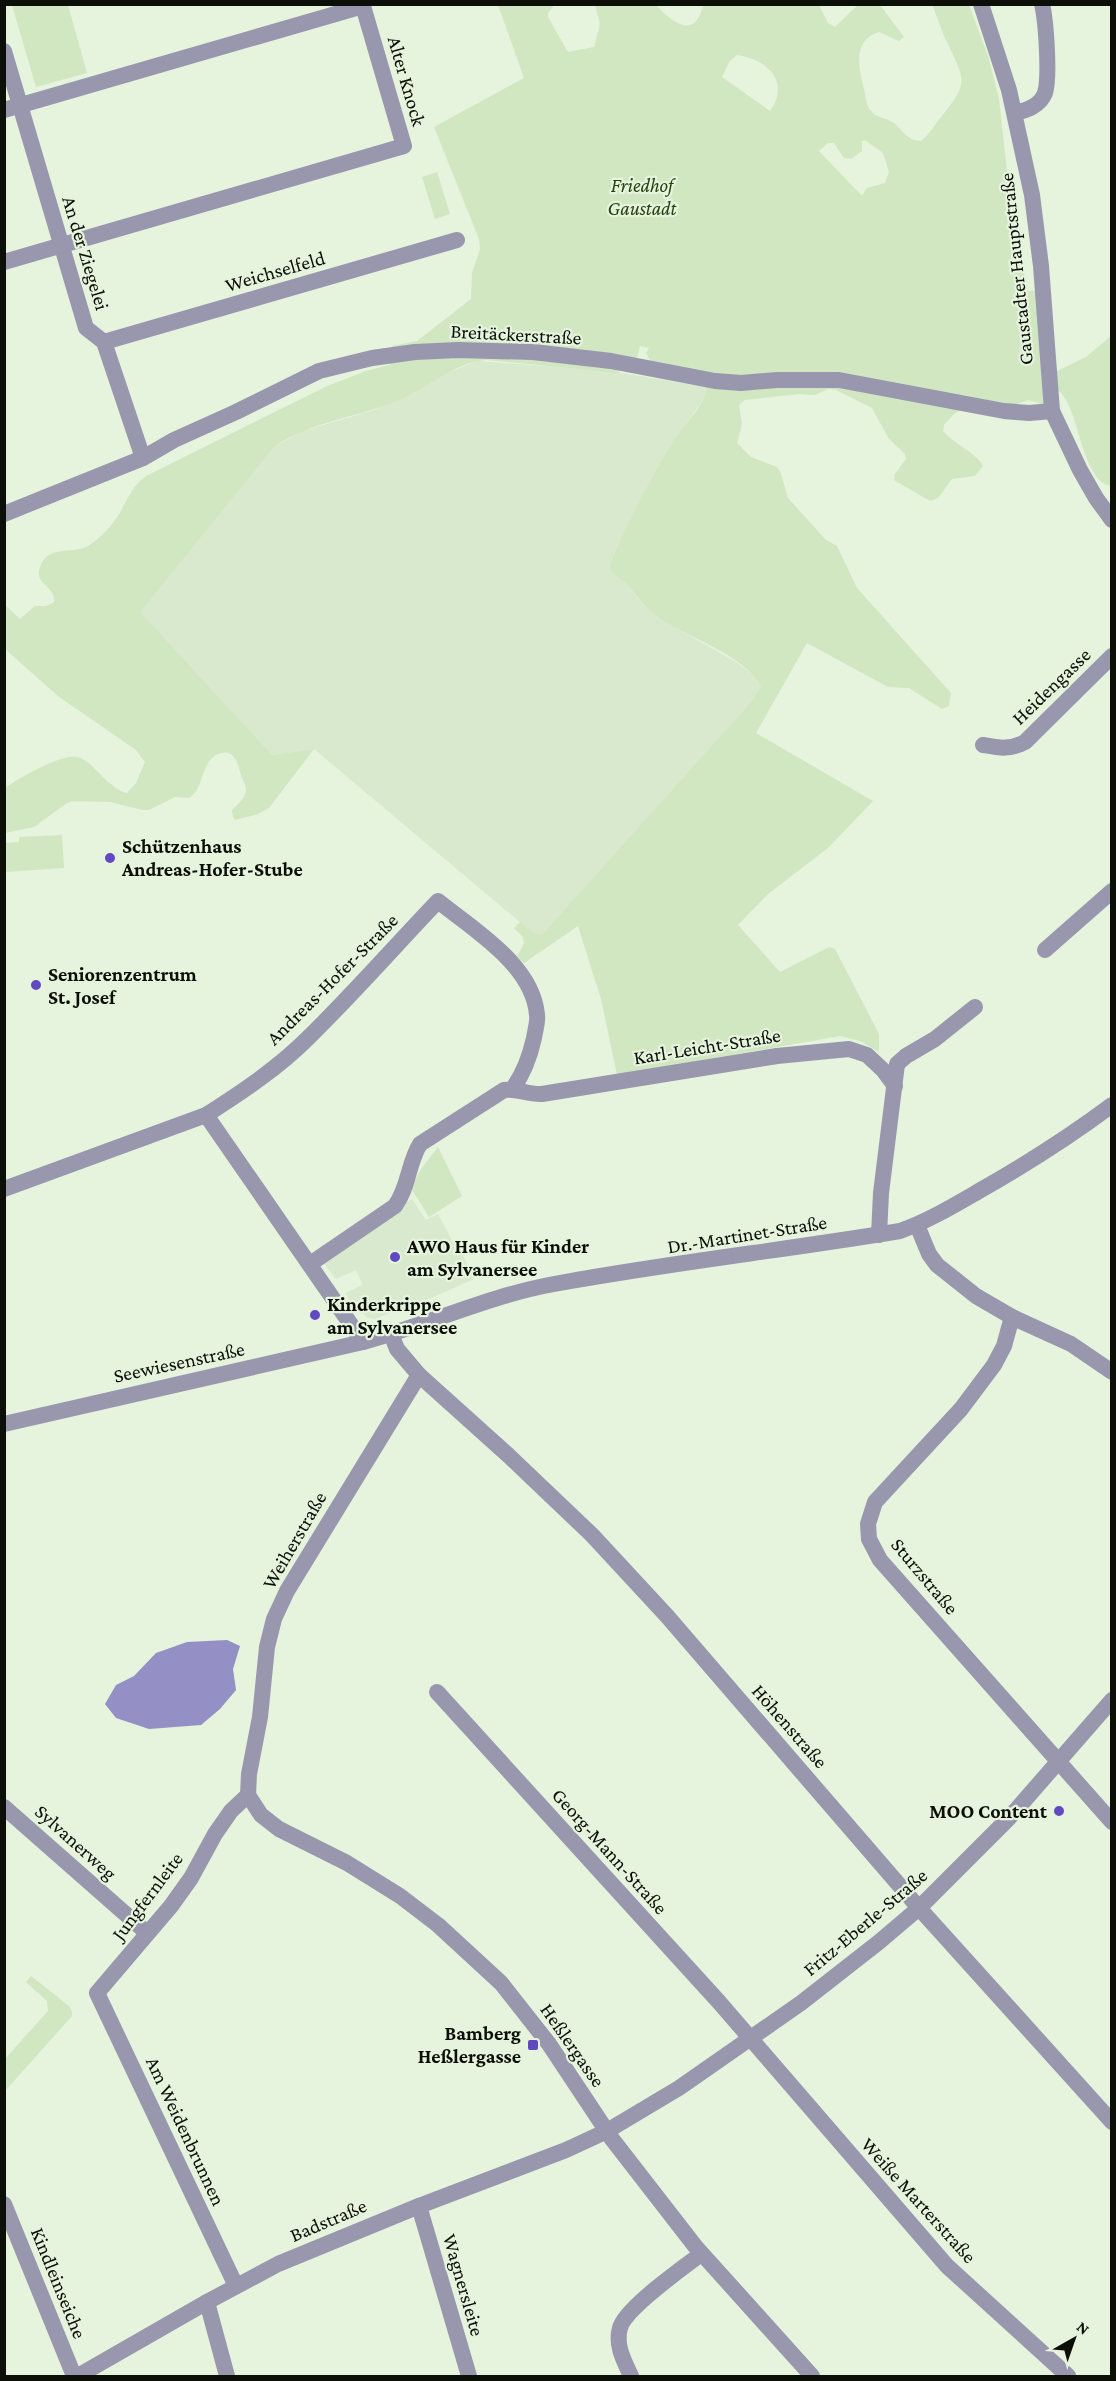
<svg xmlns="http://www.w3.org/2000/svg" width="1116" height="2381" font-family="'Crimson Pro',serif">
<rect width="100%" height="100%" fill="#e6f3dd"/>
<!-- built -->
<g fill="#d8e9cd">
<polygon points="478,361 610,371 705,387 707,391 706,396 677,436 636,510 615,551 610,570 630,588 643,605 657,617 736,662 752,674 761,686 752,701 542,936 533,933 314,749 272,755 139,612 274,447 300,432 374,410 412,394 444,374"/>
<polygon points="412,1199 426,1220 438,1214 459,1254 462,1253 474,1279 429,1299 374,1319 368,1318 354,1306 345,1293 363,1285 356,1270 336,1279 322,1260"/>
</g>
<!-- green -->
<g fill="#d0e7c2" fill-rule="evenodd">
<polygon points="12,5 68,5 87,73 36,87"/>
<path d="M498 5H554L548 13V17L568 52 594 47 600 24 595 5H656C672 22 695 41 703 5H819L828 23 835 27 858 5H880L904 37 899 41 879 32C850 41 860 73 865 93 866 100 866 105 871 111 877 119 888 117 895 124 904 132 908 141 921 141 930 134 935 124 942 116 969 82 965 81 948 44 941 32 938 17 932 5H969L988 56 999 99 1013 226 1024 271 1026 291 1048 290 1057 371 1086 357 1111 336V486C1081 481 1080 409 1059 391L1042 404 1028 400 1015 405 986 400 963 408 954 414 944 425 943 431C953 443 979 455 983 466L975 476 952 479 938 498 930 501 894 480 895 474 906 459 905 454 889 439 872 408 836 390 828 389 815 395 799 394 745 400 739 405 742 424 737 443 751 457 777 467 780 471 788 498 826 540 837 546 857 588 951 693 949 706 942 709 909 688 888 687 807 643 756 733 873 801 828 848 768 894 738 925 780 972 829 947 835 949 879 1034V1052L860 1041 840 1036 617 1075 601 999 578 926 524 963 517 956 524 944 523 937 514 928 520 922 534 933 542 935 752 701 761 686C743 654 686 637 656 616 646 609 639 599 631 589 625 582 616 577 610 570 610 551 665 453 679 433 688 420 702 407 707 391L705 387 651 362 646 353 649 348 640 346 637 358H620L619 373 487 360C458 362 436 381 412 394 369 417 312 419 274 447L140 612 272 755 314 749 269 808 258 814 235 820 233 817 232 810C237 805 245 798 246 791 246 786 244 782 242 778 238 767 236 745 216 755 200 765 204 789 189 798L175 797 149 810H143L110 802 74 801 67 803 34 827 5 833V788C17 779 64 752 78 757 89 760 99 774 107 781 114 786 119 792 127 793L136 783 145 762 136 750 58 696 5 649 4 604 20 619 35 606H46L54 602C56 586 33 584 40 567 49 542 74 557 91 544 103 536 115 522 122 509 129 496 133 486 146 476L327 386 366 371 389 365 395 355 392 346 417 341 471 299 472 273 480 249 479 239 434 127 524 78ZM737 55C767 59 791 82 770 111L722 77 729 62ZM865 140 883 153 889 172 885 183 867 188 862 196 819 151 828 143H834L844 158 851 159 862 151V141Z"/>
<polygon points="437,172 450,214 435,219 422,177"/>
<polygon points="62,835 64,868 5,872 5,843 19,842 19,837"/>
<polygon points="438,1147 462,1196 429,1217 411,1188 421,1169"/>
<polygon points="31,1976 69,2006 72,2012 72,2016 5,2091 5,2059 48,2011 47,2001 26,1982"/>
</g>
<!-- water -->
<polygon fill="#9490c5" points="227,1640 240,1646 233,1669 236,1690 220,1709 201,1725 149,1729 116,1718 105,1704 116,1685 134,1676 156,1653 187,1642"/>
<g fill="none" stroke-linecap="round" stroke-linejoin="round">
<!-- minor -->
<g stroke="#9897ae" stroke-width="16">
<polyline points="4,51 86,328 104,342 143,458"/>
<polyline points="4,110 363,6 404,146 4,262"/>
<path d="M1015 113C1027 110 1040 106 1045 93 1050 77 1046 21 1042 4"/>
<polyline points="104,342 457,240"/>
<polyline points="4,514 143,458 174,440 236,412 319,371 372,358 415,352 458,350 533,352 611,361 715,381 741,383 777,380 839,380 1004,411 1029,413 1052,411"/>
<path d="M983 745C1000 748 1010 750 1025 742L1112 656"/>
<polyline points="1045,950 1112,891"/>
<polyline points="206,1115 363,1342"/>
<path d="M4 1189 206 1115C242 1092 278 1068 308 1038 353 994 395 946 438 901 474 930 533 965 537 1015 538 1022 535 1031 534 1038 530 1056 524 1073 513 1088"/>
<polyline points="917,1225 929,1254 937,1265 976,1296 1012,1317 1071,1344 1112,1372"/>
<polyline points="879,1235 881,1193 897,1064 906,1056 935,1039 975,1007"/>
<path d="M310 1264 395 1206C409 1187 408 1163 420 1144L504 1090C517 1088 528 1095 542 1094L777 1056 849 1049 867 1055 883 1070 895 1086"/>
<polyline points="1012,1317 1004,1346 994,1365 961,1409 875,1502 868,1524 869,1539 880,1560 1112,1822"/>
<polyline points="419,1375 508,1455 592,1535 667,1616 919,1908 1112,2122"/>
<path d="M4 1424 363 1342C427 1325 488 1296 554 1284 669 1263 785 1250 900 1231 928 1221 953 1206 979 1191 1025 1165 1069 1137 1112 1105"/>
<polyline points="437,1692 719,2002 947,2266 1068,2376"/>
<polyline points="248,1795 261,1815 279,1829 347,1863 400,1896 438,1925 501,1983 549,2044 612,2139 695,2246 812,2376"/>
<polyline points="248,1795 249,1774 260,1717 267,1647 274,1619 287,1591 419,1375 397,1349 391,1334"/>
<polyline points="4,1807 146,1932"/>
<polyline points="4,2204 74,2376"/>
<polyline points="419,2206 469,2376"/>
<polyline points="236,2286 97,1993 171,1906 191,1878 215,1834 231,1811 248,1795"/>
<polyline points="207,2302 227,2376"/>
<polyline points="78,2376 207,2302 278,2264 419,2206 566,2150 607,2131 679,2088 801,2003 879,1942 919,1908 1009,1818 1112,1700"/>
<path d="M631 2376C624 2361 615 2345 620 2328 625 2308 683 2268 701 2254"/>
</g>
<!-- tertiary -->
<polyline stroke="#9897ae" stroke-width="16" points="981,4 1009,90 1032,195 1041,266 1052,411 1080,470 1096,498 1112,520"/>
</g>
<!-- markers -->
<g fill="#6249c1" stroke="#e6f3dd" stroke-width="2">
<circle cx="110" cy="858" r="6"/>
<circle cx="36" cy="985" r="6"/>
<circle cx="395" cy="1257" r="6"/>
<circle cx="315" cy="1315" r="6"/>
<circle cx="1059" cy="1811" r="6"/>
<rect x="527" y="2039" width="12" height="12" rx="3"/>
</g>
<g text-anchor="middle" stroke-width="4.5" stroke-linejoin="round" paint-order="stroke">
<!-- street labels -->
<g font-size="20" fill="#0b0f08" stroke="#e6f3dd">
<text transform="translate(407 81) rotate(74)" y="7">Alter Knock</text>
<text transform="translate(86 253) rotate(73)" y="7">An der Ziegelei</text>
<text transform="translate(1016 269) rotate(-96)" y="7">Gaustadter Hauptstraße</text>
<text transform="translate(275 271) rotate(-16)" y="7">Weichselfeld</text>
<text transform="translate(516 334) rotate(3)" y="7">Breitäckerstraße</text>
<text transform="translate(1051 686) rotate(-44)" y="7">Heidengasse</text>
<text transform="translate(332 979) rotate(-45)" y="7">Andreas-Hofer-Straße</text>
<text transform="translate(707 1046) rotate(-9)" y="7">Karl-Leicht-Straße</text>
<text transform="translate(747 1234) rotate(-9)" y="7">Dr.-Martinet-Straße</text>
<text transform="translate(179 1362) rotate(-12)" y="7">Seewiesenstraße</text>
<text transform="translate(294 1540) rotate(-60)" y="7">Weiherstraße</text>
<text transform="translate(925 1576) rotate(50)" y="7">Sturzstraße</text>
<text transform="translate(790 1726) rotate(49)" y="7">Höhenstraße</text>
<text transform="translate(76 1842) rotate(42)" y="7">Sylvanerweg</text>
<text transform="translate(610 1851) rotate(48)" y="7">Georg-Mann-Straße</text>
<text transform="translate(147 1896) rotate(-53)" y="7">Jungfernleite</text>
<text transform="translate(865 1922) rotate(-40)" y="7">Fritz-Eberle-Straße</text>
<text transform="translate(573 2045) rotate(55)" y="7">Heßlergasse</text>
<text transform="translate(186 2131) rotate(65)" y="7">Am Weidenbrunnen</text>
<text transform="translate(919 2200) rotate(48)" y="7">Weiße Marterstraße</text>
<text transform="translate(328 2220) rotate(-23)" y="7">Badstraße</text>
<text transform="translate(59 2283) rotate(68)" y="7">Kindleinseiche</text>
<text transform="translate(464 2285) rotate(74)" y="7">Wagnersleite</text>
</g>
<!-- park labels -->
<g font-size="20" font-style="italic" fill="#27430d" stroke="#e6f3dd">
<text x="642" y="192">Friedhof<tspan x="642" dy="23">Gaustadt</tspan></text>
</g>
<!-- poi labels -->
<g font-size="20" font-weight="bold" fill="#0b0f08" stroke="#e6f3dd" text-anchor="start">
<text x="122" y="853">Schützenhaus<tspan x="122" dy="23">Andreas-Hofer-Stube</tspan></text>
<text x="48" y="981">Seniorenzentrum<tspan x="48" dy="23">St. Josef</tspan></text>
<text x="407" y="1253">AWO Haus für Kinder<tspan x="407" dy="23">am Sylvanersee</tspan></text>
<text x="327" y="1311">Kinderkrippe<tspan x="327" dy="23">am Sylvanersee</tspan></text>
<text x="1047" y="1818" text-anchor="end">MOO Content</text>
<text x="521" y="2040" text-anchor="end">Bamberg<tspan x="521" dy="23">Heßlergasse</tspan></text>
</g>
</g>
<!-- border -->
<rect width="1116" height="2381" fill="none" stroke="#0b0f08" stroke-width="12"/>
<!-- north arrow -->
<g transform="translate(1074 2339) rotate(40)" stroke="#e6f3dd" stroke-width="4.5" paint-order="stroke">
<path d="M0-4.5L10 22L0 15L-10 22Z" fill="#0b0f08"/>
<text y="-9" font-size="16" font-weight="bold" text-anchor="middle" fill="#0b0f08">N</text>
</g>
</svg>
